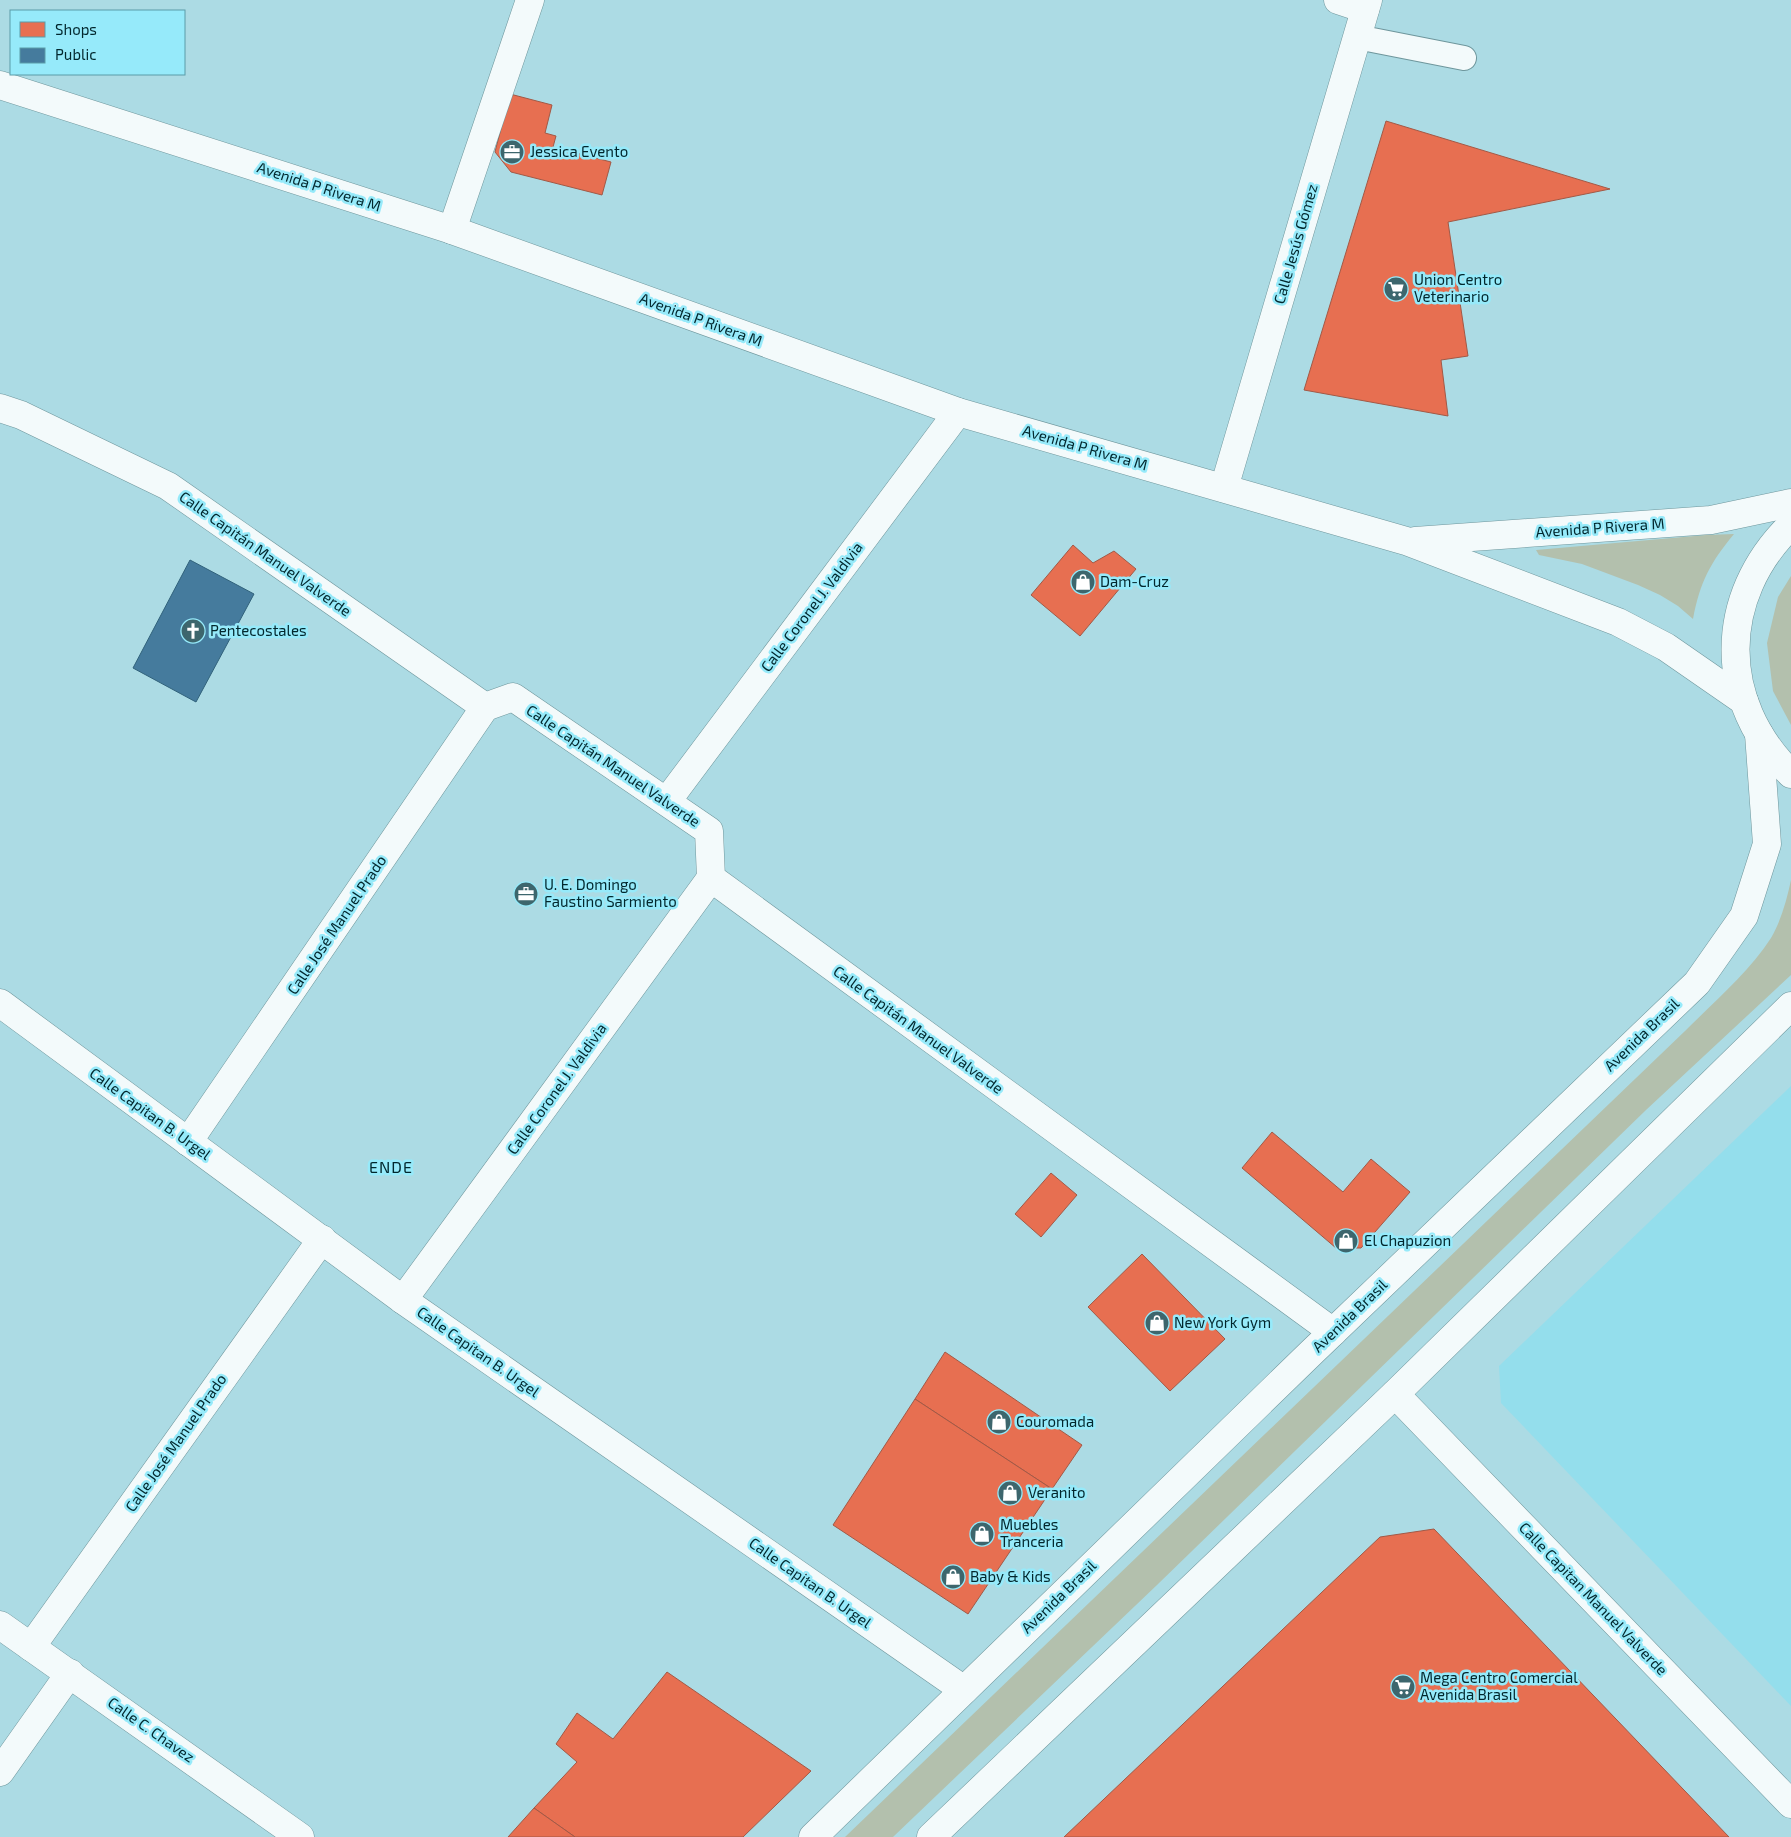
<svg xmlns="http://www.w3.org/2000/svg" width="1791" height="1837" font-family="'Exo 2',sans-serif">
<rect width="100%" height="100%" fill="#acdbe4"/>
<!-- built -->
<polygon fill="#94deec" points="1791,1086 1791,1706 1501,1403 1499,1366"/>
<!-- green -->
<g fill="#b3c0ad">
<path d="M1734 534C1710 563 1700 582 1693 619L1678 606 1660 595 1638 585 1582 564 1539 555 1536 550 1706 535Z"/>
<polygon points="1791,576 1791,725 1773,691 1767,643 1778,597"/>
<path d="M1791 880V975L1646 1110 1157 1585 893 1837H845L1685 1031C1714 1002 1749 972 1771 938 1781 921 1787 899 1791 880Z"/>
</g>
<!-- shops -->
<g fill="#e76f51" stroke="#a25946">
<polygon points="510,94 552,105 545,133 556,136 553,147 611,162 602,195 511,172 495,152"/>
<polygon points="1386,121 1610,189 1448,222 1468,356 1441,360 1448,416 1304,390"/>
<polygon points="1073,545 1093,563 1114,551 1136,569 1080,636 1031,595"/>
<polygon points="1272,1132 1343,1192 1371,1159 1410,1192 1361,1248 1336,1248 1242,1168"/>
<polygon points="1051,1173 1077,1195 1041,1237 1015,1214"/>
<polygon points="1142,1254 1225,1339 1170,1391 1088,1307"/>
<polygon points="945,1352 1082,1445 1052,1489 915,1399"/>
<polygon points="915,1399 1052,1489 968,1614 833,1525"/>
<polygon points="1434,1529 1729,1837 1064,1837 1380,1537"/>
<polygon points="667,1672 811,1771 743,1837 575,1837 534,1808 577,1762 556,1744 577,1713 613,1739"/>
<polygon points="534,1808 575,1837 508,1837"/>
</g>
<!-- public -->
<polygon fill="#457b9d" stroke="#31627b" points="190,560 254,594 196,702 133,668"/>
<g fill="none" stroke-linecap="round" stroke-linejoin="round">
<defs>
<polyline id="service" points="1357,37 1464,58"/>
<g id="minor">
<polyline points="1338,0 1365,9"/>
<polyline points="452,230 530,0"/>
<polyline points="0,408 21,415 168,486 485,707 513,697 709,831 711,878 1333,1332"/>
<polyline points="1224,488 1368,0"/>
<polyline points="667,801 958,412"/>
<polyline points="0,1003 403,1300 964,1690"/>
<polyline points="188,1142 485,707"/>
<polyline points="403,1300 711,878"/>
<polyline points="1395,1394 1791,1804"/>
<polyline points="0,1625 300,1837"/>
<polyline points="31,1647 322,1239"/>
<polyline points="0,1772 70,1673"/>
</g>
<g id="tertiary">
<polyline points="0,85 452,230 958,412 1406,541 1618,622 1666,647 1744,701"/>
<polyline points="1415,541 1711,520 1791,503"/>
</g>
<g id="secondary">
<path d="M1791 525C1717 597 1717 702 1791 774"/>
<polyline points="813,1837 1312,1352 1697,983 1744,916 1767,844 1759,734"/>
<polyline points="931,1837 1395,1394 1791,1006"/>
</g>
</defs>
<!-- service casing -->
<use href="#service" stroke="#6e969c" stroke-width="26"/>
<!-- minor casing -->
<use href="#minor" stroke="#6e969c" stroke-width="29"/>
<!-- tertiary casing -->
<use href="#tertiary" stroke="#6e969c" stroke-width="29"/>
<!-- secondary casing -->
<use href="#secondary" stroke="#6e969c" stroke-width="29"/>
<!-- service -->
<use href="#service" stroke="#f3fafb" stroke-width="24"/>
<!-- minor -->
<use href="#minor" stroke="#f3fafb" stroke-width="28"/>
<!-- tertiary -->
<use href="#tertiary" stroke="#f3fafb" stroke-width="28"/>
<!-- secondary -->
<use href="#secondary" stroke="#f3fafb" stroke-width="28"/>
</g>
<!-- icons -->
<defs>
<symbol id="office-disc" viewBox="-11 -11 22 22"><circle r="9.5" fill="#3d666d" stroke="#96eafa"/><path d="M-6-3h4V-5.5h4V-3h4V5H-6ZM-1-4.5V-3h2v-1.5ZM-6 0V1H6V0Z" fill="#fff"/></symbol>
<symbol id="supermarket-disc" viewBox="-11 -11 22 22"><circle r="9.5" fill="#3d666d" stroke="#96eafa"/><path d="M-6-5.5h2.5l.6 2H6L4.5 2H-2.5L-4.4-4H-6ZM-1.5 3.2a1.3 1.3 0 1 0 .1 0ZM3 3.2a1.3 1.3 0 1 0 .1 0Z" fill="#fff"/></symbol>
<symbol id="shop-disc" viewBox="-11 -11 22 22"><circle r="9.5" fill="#3d666d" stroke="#96eafa"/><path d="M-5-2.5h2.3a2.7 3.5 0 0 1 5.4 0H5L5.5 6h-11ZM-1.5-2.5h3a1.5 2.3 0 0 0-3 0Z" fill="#fff"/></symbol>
<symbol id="church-disc" viewBox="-11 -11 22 22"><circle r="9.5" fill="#3d666d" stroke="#96eafa"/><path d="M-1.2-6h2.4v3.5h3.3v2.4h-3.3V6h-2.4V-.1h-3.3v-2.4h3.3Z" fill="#fff"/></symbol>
</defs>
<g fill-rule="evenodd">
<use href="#office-disc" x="498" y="138" width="28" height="28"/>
<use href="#supermarket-disc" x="1382" y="275" width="28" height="28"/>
<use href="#shop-disc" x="1069" y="568" width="28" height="28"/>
<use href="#church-disc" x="179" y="617" width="28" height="28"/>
<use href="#office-disc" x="512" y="880" width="28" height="28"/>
<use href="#shop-disc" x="1332" y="1227" width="28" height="28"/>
<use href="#shop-disc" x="1143" y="1309" width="28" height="28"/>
<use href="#shop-disc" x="985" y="1408" width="28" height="28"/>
<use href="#shop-disc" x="996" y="1479" width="28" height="28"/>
<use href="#shop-disc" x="968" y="1520" width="28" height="28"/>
<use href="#shop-disc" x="939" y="1563" width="28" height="28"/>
<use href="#supermarket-disc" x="1389" y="1673" width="28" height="28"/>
</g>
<g text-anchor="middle" stroke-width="5" stroke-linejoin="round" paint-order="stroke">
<!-- poi labels -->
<g font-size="15" fill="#02272d" stroke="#96eafa" text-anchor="start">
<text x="530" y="157">Jessica Evento</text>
<text x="1414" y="285">Union Centro<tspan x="1414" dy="17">Veterinario</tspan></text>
<text x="1100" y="587">Dam-Cruz</text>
<text x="210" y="636">Pentecostales</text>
<text x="544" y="890">U. E. Domingo<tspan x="544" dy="17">Faustino Sarmiento</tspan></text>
<text x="1364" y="1246">El Chapuzion</text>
<text x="1174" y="1328">New York Gym</text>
<text x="1016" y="1427">Couromada</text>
<text x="1028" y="1498">Veranito</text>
<text x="1000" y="1530">Muebles<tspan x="1000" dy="17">Tranceria</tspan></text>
<text x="970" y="1582">Baby &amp; Kids</text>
<text x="1420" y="1683">Mega Centro Comercial<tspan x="1420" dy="17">Avenida Brasil</tspan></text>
</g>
<!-- street labels -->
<g font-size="15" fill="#02272d" stroke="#96eafa">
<text transform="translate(319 187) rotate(18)" y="5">Avenida P Rivera M</text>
<text transform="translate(1296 244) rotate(-74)" y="5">Calle Jesús Gómez</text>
<text transform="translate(701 320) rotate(20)" y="5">Avenida P Rivera M</text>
<text transform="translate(1085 448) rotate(16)" y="5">Avenida P Rivera M</text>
<text transform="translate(1600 528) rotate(-4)" y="5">Avenida P Rivera M</text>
<text transform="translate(265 554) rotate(35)" y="5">Calle Capitán Manuel Valverde</text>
<text transform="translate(812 607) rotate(-53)" y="5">Calle Coronel J. Valdivia</text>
<text transform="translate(613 766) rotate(34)" y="5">Calle Capitán Manuel Valverde</text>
<text transform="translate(337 925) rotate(-56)" y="5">Calle José Manuel Prado</text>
<text transform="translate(918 1030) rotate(36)" y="5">Calle Capitán Manuel Valverde</text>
<text transform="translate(1642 1035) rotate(-44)" y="5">Avenida Brasil</text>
<text transform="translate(557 1089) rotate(-54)" y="5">Calle Coronel J. Valdivia</text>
<text transform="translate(150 1114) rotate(36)" y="5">Calle Capitan B. Urgel</text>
<text transform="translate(1350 1316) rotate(-44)" y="5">Avenida Brasil</text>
<text transform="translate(478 1352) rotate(35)" y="5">Calle Capitan B. Urgel</text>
<text transform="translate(176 1443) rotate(-55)" y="5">Calle José Manuel Prado</text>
<text transform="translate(810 1583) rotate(35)" y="5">Calle Capitan B. Urgel</text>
<text transform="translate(1059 1597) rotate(-44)" y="5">Avenida Brasil</text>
<text transform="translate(1593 1599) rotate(46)" y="5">Calle Capitan Manuel Valverde</text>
<text transform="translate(151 1730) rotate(35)" y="5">Calle C. Chavez</text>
</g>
<!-- neighbourhood labels -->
<g font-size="16" letter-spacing="1" fill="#02272d" stroke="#96eafa">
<text x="391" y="1173">ENDE</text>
</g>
</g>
<!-- legend -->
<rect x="10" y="10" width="175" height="65" fill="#96eafa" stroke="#5b9ca8"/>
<rect x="20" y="22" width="25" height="15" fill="#e76f51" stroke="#5b9ca8"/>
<text x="55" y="35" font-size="15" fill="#02272d">Shops</text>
<rect x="20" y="48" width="25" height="15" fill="#457b9d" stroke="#5b9ca8"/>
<text x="55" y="60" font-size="15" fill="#02272d">Public</text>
</svg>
